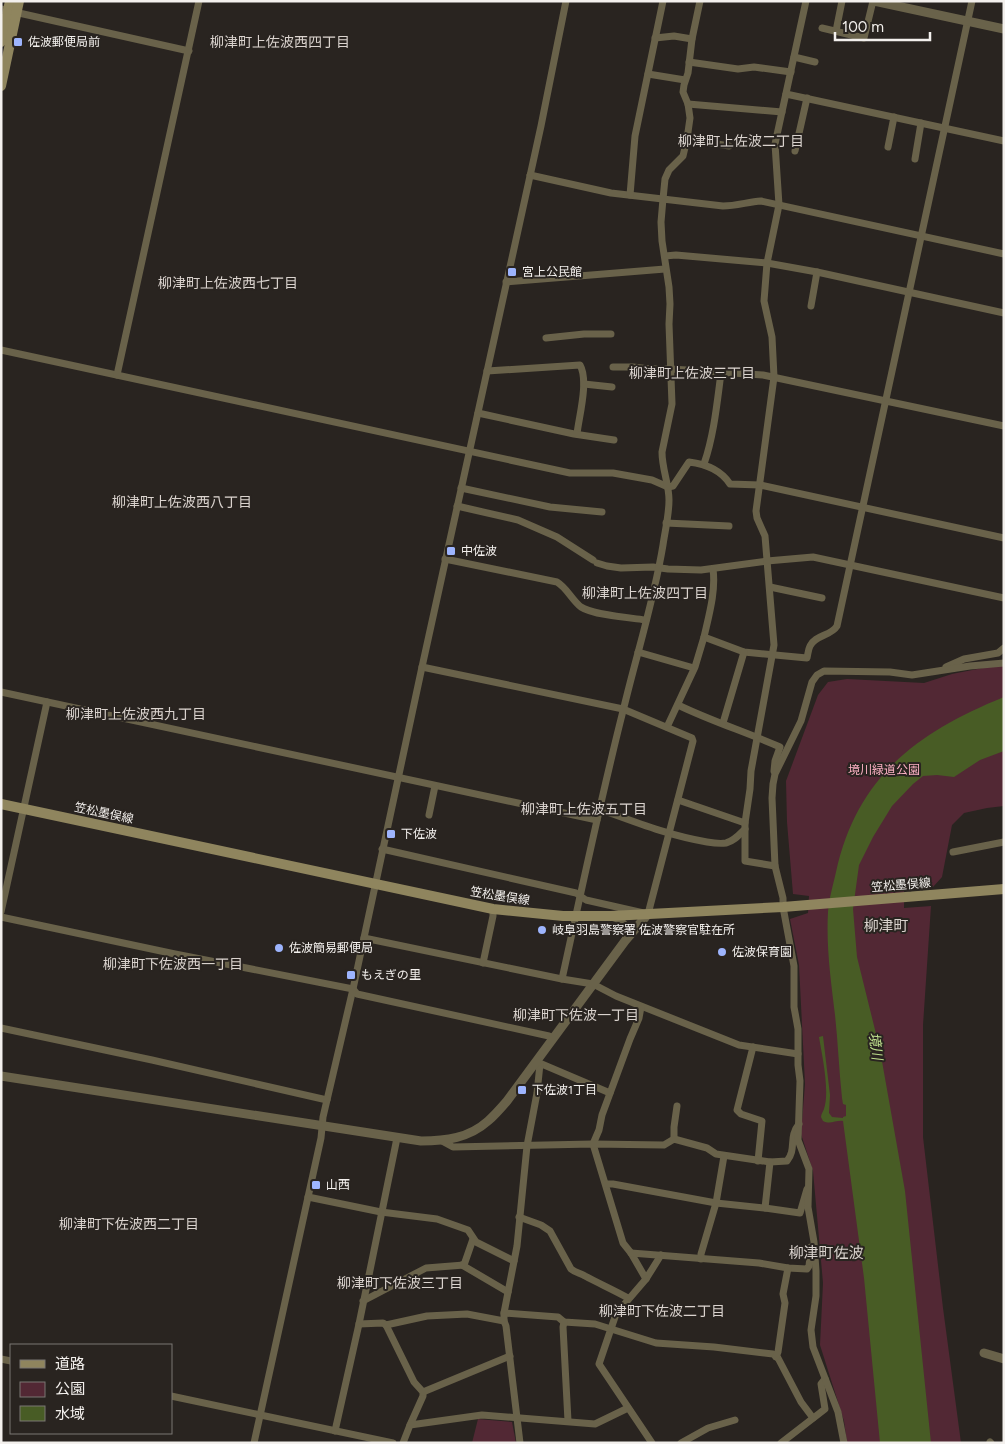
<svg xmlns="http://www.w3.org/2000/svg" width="1005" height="1444" font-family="Figtree,'Noto Sans JP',sans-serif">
<rect width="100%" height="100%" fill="#292420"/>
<!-- green -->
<g fill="#522834">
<polygon points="993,666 1004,666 1004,806 987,808 964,813 952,825 942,877 933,887 904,889 904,908 931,906 923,1025 923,1137 943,1308 961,1443 847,1443 844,1421 820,1345 823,1283 813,1171 801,1134 805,1084 799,965 790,919 808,913 809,896 793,894 787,822 786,781 818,695 828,682 847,679 924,683 952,674"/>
<polygon points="478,1419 512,1422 516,1443 472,1443"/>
</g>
<!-- water -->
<path fill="#485c25" d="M1004 697V751L980 760 954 777 937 775 923 776 913 784 892 806 873 837 859 865 853 909 857 957 880 1050 905 1191 931 1443H880L864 1278 843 1121C836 1120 830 1125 823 1121L821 1117C821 1114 823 1112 824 1109 830 1092 822 1055 819 1037L823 1036 830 1095 829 1113 832 1117 843 1118V1117L846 1116V1105L843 1104 842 1098C839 1070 838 1042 835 1015 831 981 826 947 828 912 829 899 833 885 836 872 857 776 918 732 1004 697Z"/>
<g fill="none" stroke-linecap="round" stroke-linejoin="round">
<!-- minor -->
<g stroke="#69624a" stroke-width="7">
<polyline points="1,9 189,51"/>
<polyline points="822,28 864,38 873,1"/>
<polyline points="836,31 842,1"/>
<polyline points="655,38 674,36 692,39"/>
<polyline points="794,57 815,62"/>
<polyline points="689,62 738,69 754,67 791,72"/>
<polyline points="648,74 685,80"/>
<polyline points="786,94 1004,141"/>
<polyline points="688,104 782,112"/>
<polyline points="687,139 729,146"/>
<polyline points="888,147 894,117"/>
<polyline points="795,151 807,98"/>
<polyline points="915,159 921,123"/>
<path d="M530 175 611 193 723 206C736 206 748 202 761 201L1004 254"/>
<polyline points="630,195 635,136 663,1"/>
<polyline points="665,256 676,255 767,263 817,272 1004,313"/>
<polyline points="506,282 665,269"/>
<polyline points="811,306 817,272"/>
<polyline points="546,338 584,334 611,334"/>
<path d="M1 350 570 473H613L652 480 668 487 673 486 689 462C706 464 721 470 730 484L760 485 1004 538"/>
<polyline points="613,367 633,367 650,369 671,369 763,375 1004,426"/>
<path d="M487 371 580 365C589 381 579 416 577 434"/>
<polyline points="117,375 199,1"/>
<polyline points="584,384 612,387"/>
<polyline points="478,413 574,434 614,440"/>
<path d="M704 464C714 435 717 403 721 373"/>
<polyline points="461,488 550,507 602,512"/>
<polyline points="457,506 518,520 557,537 593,560"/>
<polyline points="666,523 729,526"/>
<path d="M445 559 557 582C567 588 572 600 581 607 593 615 631 618 646 620"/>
<polyline points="597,563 607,566 621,568 653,567 668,569 701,570 767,561 813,557 1004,598"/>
<path d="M713 569C716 591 709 615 704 637L744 652 807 658C808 654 808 650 810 646 815 635 831 636 837 626L972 1"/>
<polyline points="770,587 822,598"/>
<polyline points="638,652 694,668"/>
<polyline points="946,667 964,659 998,653 1004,648"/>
<polyline points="1,692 597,820"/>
<path d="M678 705C711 721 746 732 780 747L775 761 774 771"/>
<polyline points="723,723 744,652"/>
<polyline points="667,727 695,667 704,637"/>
<polyline points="678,800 745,823"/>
<path d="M599 809C635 822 670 836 707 842 713 843 720 844 726 843 734 841 739 835 745 829"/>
<polyline points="429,815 435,786"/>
<polyline points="382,849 576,893 586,900 648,914 693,741 692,738 623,709 422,667"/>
<polyline points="953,852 1004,842"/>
<polyline points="775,866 745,861 745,823 750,789 751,771 774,645 765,536 757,518 756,511 774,377 772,337 764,301 767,263 779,205 775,144 806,1"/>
<polyline points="1,912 47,702"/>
<polyline points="1,917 175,954 353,989 357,994 549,1036 554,1038"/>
<path d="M614 918C627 922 628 928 625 940"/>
<polyline points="364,938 562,979 593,984 616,996 739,1045 798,1054"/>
<polyline points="483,963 493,916 493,909"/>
<path d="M562 979C582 888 601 797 624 707 637 653 654 600 663 545 665 531 669 515 669 500 669 484 662 469 662 452L672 404 669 324 670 304 669 287 662 241 661 222 663 199 665 179 669 170 683 156 687 139 690 118 688 104 683 92 684 85 688 73 692 39 700 1"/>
<polyline points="641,1007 639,1018 630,1039 602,1115 599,1130 593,1144 623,1243 631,1253 646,1279 661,1255"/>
<polyline points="1,1028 152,1060 327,1100"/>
<polyline points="753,1047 737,1110 741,1114 762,1121 758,1161"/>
<polyline points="537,1062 610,1093"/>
<polyline points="674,1139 674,1127 677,1106"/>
<path d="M442 1141 453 1147 593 1144 664 1145 674 1139 707 1148 716 1154 770 1162 787 1161C797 1149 788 1137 799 1124"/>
<polyline points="606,1184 613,1184 716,1203 765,1208 800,1213 807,1189"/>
<polyline points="308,1197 381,1212 437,1219 468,1230 476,1242 514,1261"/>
<polyline points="765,1208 770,1162"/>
<path d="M519 1217 541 1225 550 1231 571 1269C576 1273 580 1273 585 1276 600 1284 614 1290 628 1298"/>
<polyline points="631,1253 759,1263 788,1268 807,1269 809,1266 811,1247"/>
<polyline points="701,1259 701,1254 716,1203 724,1156"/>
<polyline points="462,1265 508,1292"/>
<polyline points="646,1279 616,1314 599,1364 652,1443"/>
<polyline points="363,1301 426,1268 464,1265 473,1239"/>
<polyline points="504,1313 558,1317 564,1322 595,1324 656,1343 714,1347 773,1354 778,1358 801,1402 813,1418"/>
<polyline points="564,1322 563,1327 568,1421"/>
<polyline points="359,1324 383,1323 386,1325 414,1382 423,1392 423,1396 410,1425"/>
<polyline points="386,1325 427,1316 467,1314 504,1321"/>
<polyline points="776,1357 778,1352 785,1303 783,1294 788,1268"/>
<polyline points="1,1359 11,1361"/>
<polyline points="423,1392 510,1356"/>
<polyline points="171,1396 393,1443"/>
<polyline points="335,1431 359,1324 397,1138"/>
<polyline points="990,1442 991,1443"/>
<polyline points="254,1443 321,1138 323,1117 353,989 422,667 541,126 566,1"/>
<polyline points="403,1443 410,1425 482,1415 595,1424 628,1408"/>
<polyline points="520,1443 506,1326 504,1321 504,1313 517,1246 527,1146 537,1093 540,1064"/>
<polyline points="681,1443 708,1428 735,1420"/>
<polyline points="781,1443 825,1409 821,1384 825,1379"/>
<polyline points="844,1443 838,1412 813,1347 811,1330 816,1296 816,1271 814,1242 808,1207 809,1169 798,1140 800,1081 798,1065 798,1029 794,1007 794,966 783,907 783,898 775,866 772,798 773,784 775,774 801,721 812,682 817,675 824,671 890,672 912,675 970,666 1004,663"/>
</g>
<!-- tertiary -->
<g stroke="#69624a" stroke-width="9">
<polyline points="874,1 1004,29"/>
<path d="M1 1076 421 1141C446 1141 469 1138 488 1121 495 1115 501 1108 507 1101L625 941 648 914"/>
<polyline points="984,1353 1004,1359"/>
</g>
<!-- secondary -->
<g stroke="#8f855e" stroke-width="10">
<polyline points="1,42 10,1"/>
<polyline points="1,86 19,1"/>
<polyline points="1,804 493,909 563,916 611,916 783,907 1004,889"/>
</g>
</g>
<!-- markers -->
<g fill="#9db4fd" stroke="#292420" stroke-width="2">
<rect x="13" y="37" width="10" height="10" rx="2.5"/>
<rect x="507" y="267" width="10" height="10" rx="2.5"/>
<rect x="446" y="546" width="10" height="10" rx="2.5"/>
<rect x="386" y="829" width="10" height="10" rx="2.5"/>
<circle cx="542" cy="930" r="5"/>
<circle cx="279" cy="948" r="5"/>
<circle cx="722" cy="952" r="5"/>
<rect x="346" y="970" width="10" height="10" rx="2.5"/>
<rect x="517" y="1085" width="10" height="10" rx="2.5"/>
<rect x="311" y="1180" width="10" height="10" rx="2.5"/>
</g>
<g text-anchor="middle" stroke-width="4" stroke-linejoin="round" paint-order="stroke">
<!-- poi labels -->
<g font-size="12" fill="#f3f0ed" stroke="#292420" text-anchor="start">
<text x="28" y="46">佐波郵便局前</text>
<text x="522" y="276">宮上公民館</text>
<text x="461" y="555">中佐波</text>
<text x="401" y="838">下佐波</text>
<text x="552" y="934">岐阜羽島警察署 佐波警察官駐在所</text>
<text x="289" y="952">佐波簡易郵便局</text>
<text x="732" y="956">佐波保育園</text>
<text x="361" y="979">もえぎの里</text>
<text x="532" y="1094">下佐波1丁目</text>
<text x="326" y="1189">山西</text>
</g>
<!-- park labels -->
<g font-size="12" fill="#faafc2" stroke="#292420">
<text x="884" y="774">境川緑道公園</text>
</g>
<!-- street labels -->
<g font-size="12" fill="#f3f0ed" stroke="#292420">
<text transform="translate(104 813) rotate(12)" y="4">笠松墨俣線</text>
<text transform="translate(901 885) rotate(-5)" y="4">笠松墨俣線</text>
<text transform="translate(500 896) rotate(9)" y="4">笠松墨俣線</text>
</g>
<!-- neighbourhood labels -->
<g font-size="14" fill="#dad3ce" stroke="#292420">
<text x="280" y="47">柳津町上佐波西四丁目</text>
<text x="741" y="146">柳津町上佐波二丁目</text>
<text x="228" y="288">柳津町上佐波西七丁目</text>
<text x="692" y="378">柳津町上佐波三丁目</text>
<text x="182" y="507">柳津町上佐波西八丁目</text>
<text x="645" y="598">柳津町上佐波四丁目</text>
<text x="136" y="719">柳津町上佐波西九丁目</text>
<text x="584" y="814">柳津町上佐波五丁目</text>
<text x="173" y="969">柳津町下佐波西一丁目</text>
<text x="576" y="1020">柳津町下佐波一丁目</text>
<text x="129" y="1229">柳津町下佐波西二丁目</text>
<text x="400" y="1288">柳津町下佐波三丁目</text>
<text x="662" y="1316">柳津町下佐波二丁目</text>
</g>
<!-- water labels -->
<g font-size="14" font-style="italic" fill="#bedf8d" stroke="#292420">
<text transform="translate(876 1046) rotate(83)" y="5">境川</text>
</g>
<!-- quarter labels -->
<g font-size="15" fill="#dad3ce" stroke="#292420">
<text x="886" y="931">柳津町</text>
<text x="826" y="1258">柳津町佐波</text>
</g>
</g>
<!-- border -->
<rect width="1005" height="1444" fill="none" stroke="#f3f0ed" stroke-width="5"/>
<!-- legend -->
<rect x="10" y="1344" width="162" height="90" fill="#292420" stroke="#7a7672"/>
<rect x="20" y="1360" width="25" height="8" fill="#8f855e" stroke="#7a7672"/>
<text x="55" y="1369" font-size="15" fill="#f3f0ed">道路</text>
<rect x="20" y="1382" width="25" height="15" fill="#522834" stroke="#7a7672"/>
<text x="55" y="1394" font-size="15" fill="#f3f0ed">公園</text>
<rect x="20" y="1406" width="25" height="15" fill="#485c25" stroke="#7a7672"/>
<text x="55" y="1419" font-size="15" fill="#f3f0ed">水域</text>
<!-- scale -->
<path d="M835 32v8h95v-8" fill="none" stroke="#f3f0ed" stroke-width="2.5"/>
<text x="842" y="32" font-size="15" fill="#f3f0ed" stroke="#292420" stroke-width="4" paint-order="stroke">100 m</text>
</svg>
